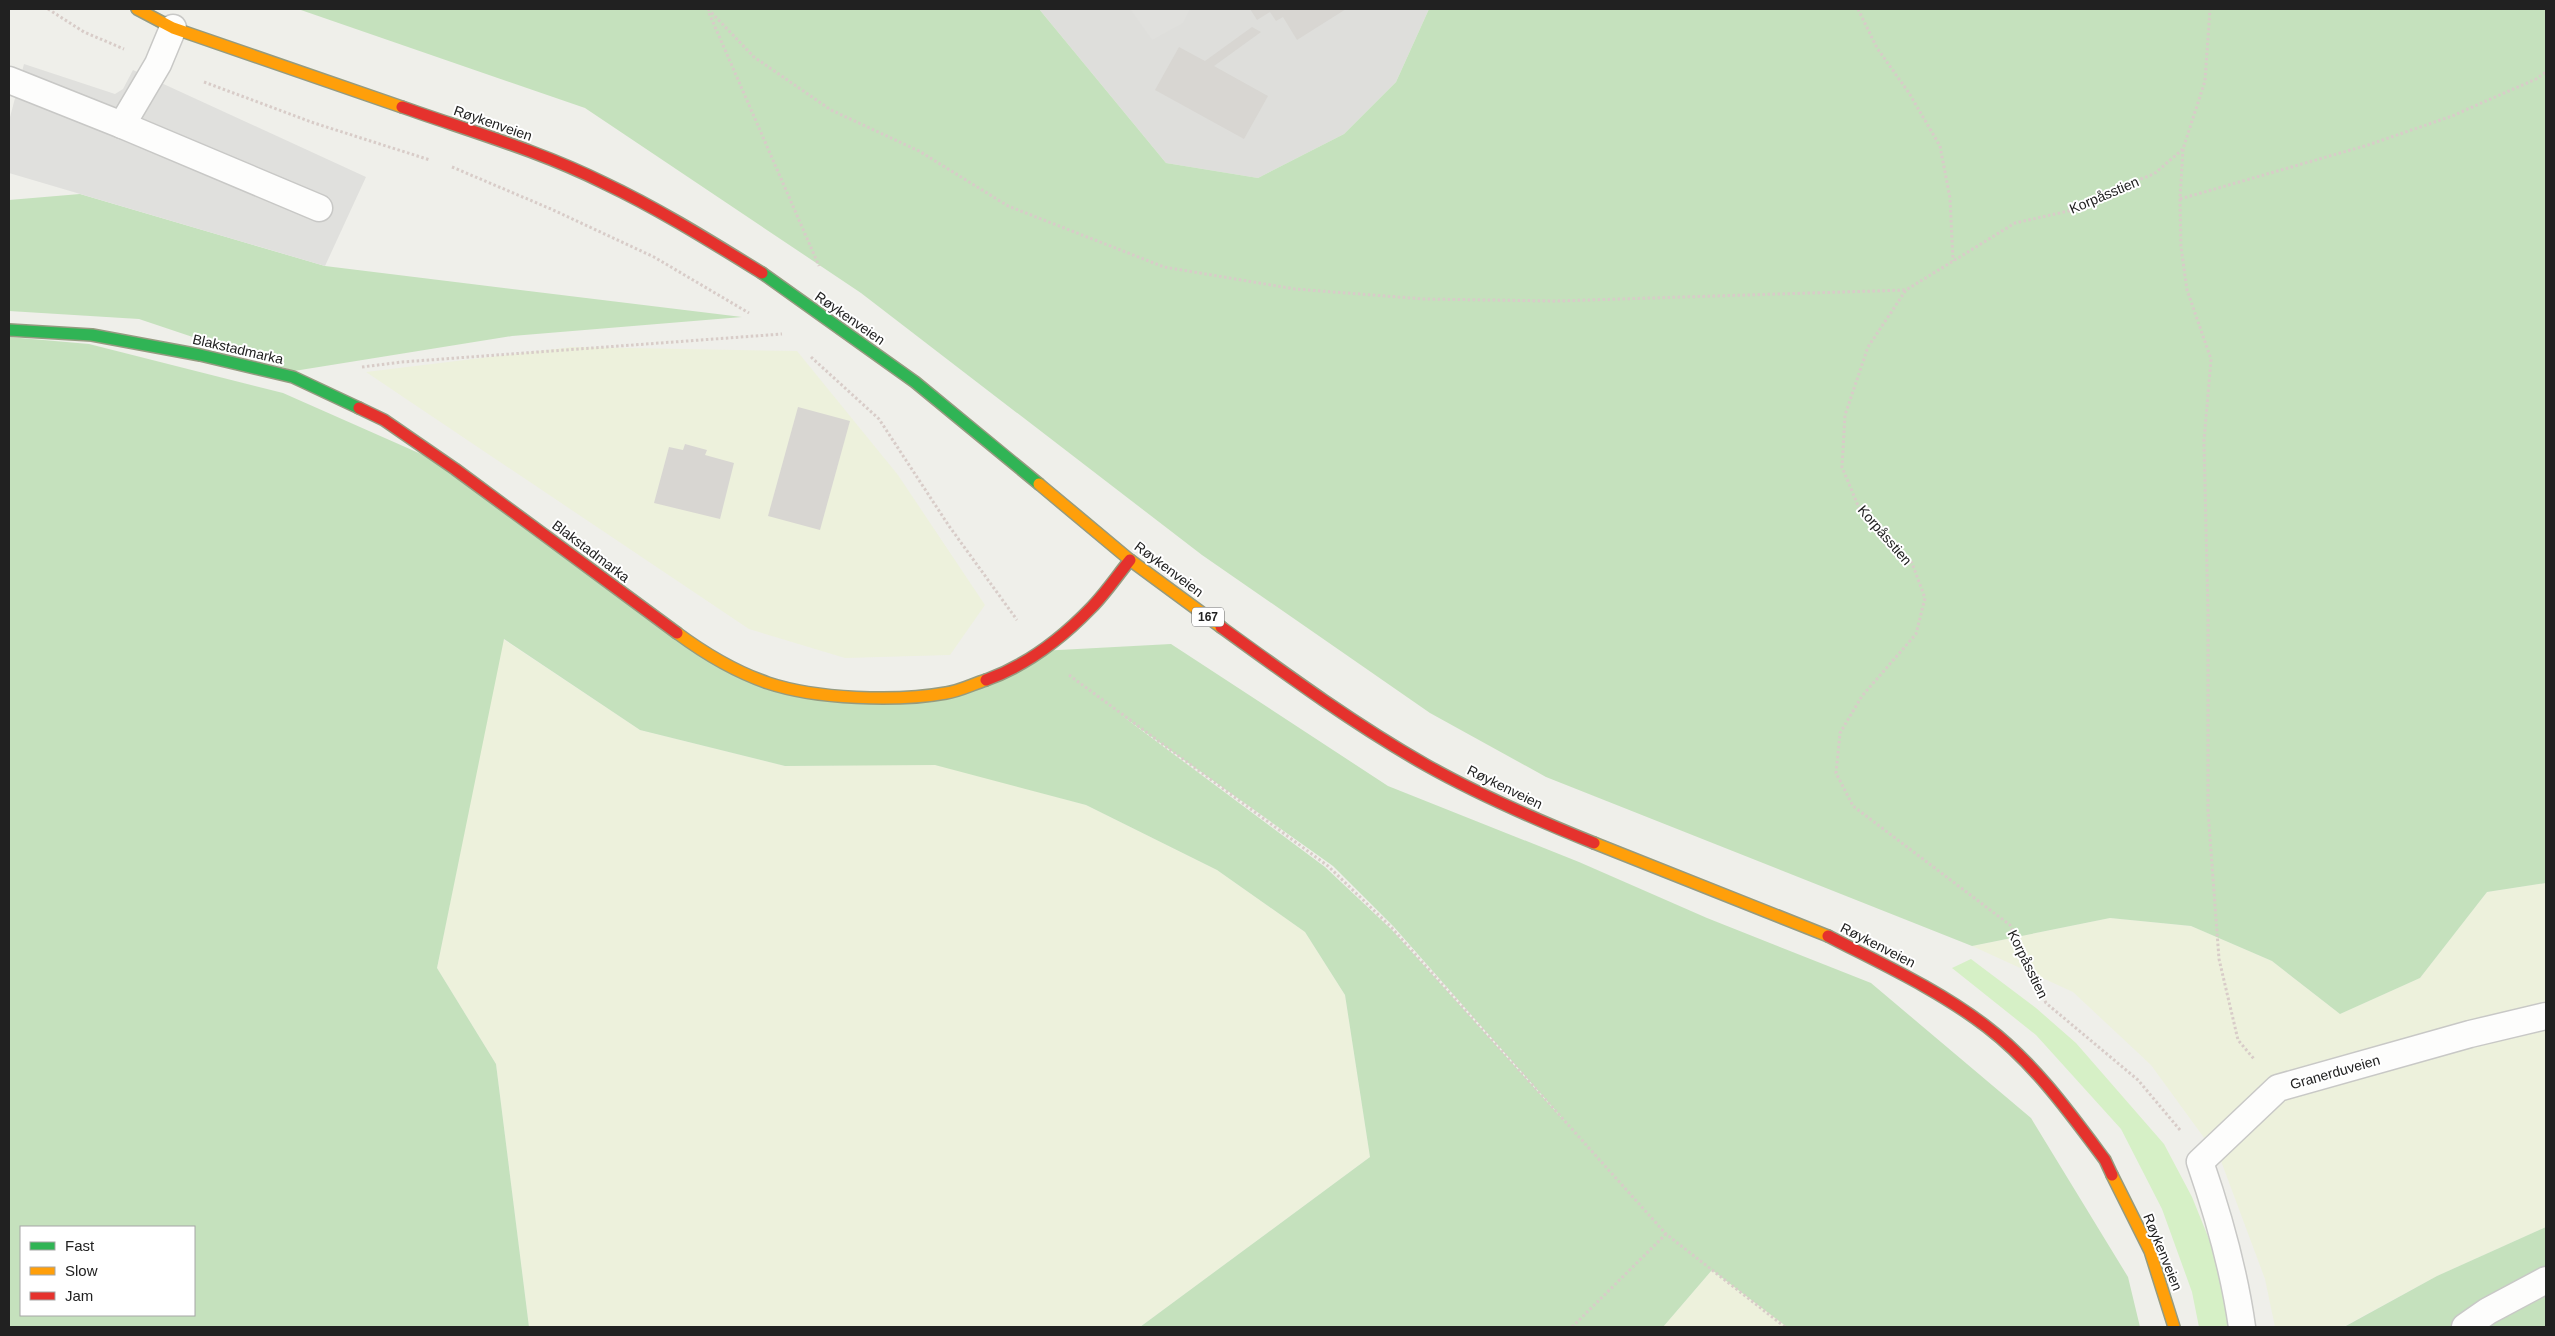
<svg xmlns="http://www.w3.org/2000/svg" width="2555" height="1336" font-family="Arial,sans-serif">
<rect width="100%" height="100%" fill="#efefea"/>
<!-- residential -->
<polygon fill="#dededb" points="1039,9 1429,9 1396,82 1344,134 1258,178 1166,163"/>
<!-- farmland -->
<g fill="#edf1dc">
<polygon points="572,347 797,351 898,475 985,605 950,655 845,658 749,629 366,372"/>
<polygon points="503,639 640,730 785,766 935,764 1086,805 1217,870 1305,932 1345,995 1370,1157 1140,1327 529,1327 496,1064 437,968"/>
<polygon points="2546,883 2546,1227 2437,1276 2343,1327 2275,1327 2265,1279 2221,1161 2151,1065 2073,992 1972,946 2110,918 2191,926 2272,961 2340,1014 2420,978 2487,892"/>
<polygon points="1712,1270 1788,1327 1663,1327"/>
</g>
<!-- grass -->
<polygon fill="#d6f0c6" points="1971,959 2036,1008 2076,1043 2164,1144 2192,1197 2213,1249 2230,1327 2199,1327 2192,1292 2162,1209 2121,1129 2036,1035 1952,968"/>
<!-- forest -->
<g fill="#c5e1bd" fill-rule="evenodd">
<polygon points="298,9 1039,9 1166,163 1258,178 1344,134 1396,82 1429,9 2546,9 2546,883 2487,892 2420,978 2340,1014 2272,961 2191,926 2110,918 1972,946 1546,777 1430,713 1202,555 861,293 585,108"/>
<polygon points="80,194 325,266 742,317 512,336 294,371 139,319 9,311 9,200"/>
<path d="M9 337 89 344 283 393 455 469 726 664 823 694 947 693 1040 651 1171 644 1388 786 1579 862 1707 918 1871 983 2031 1118 2128 1277 2140 1327H1787L1712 1270 1663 1327H1140L1370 1157 1345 995 1305 932 1217 870 1086 805 935 765 785 766 640 730 504 639 437 968 496 1064 529 1327H9ZM1121 715 1333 866 1394 927 1569 1126 1392 930 1325 867ZM21 1227H194V1315H21Z"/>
<polygon points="2546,1227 2546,1327 2344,1327 2437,1276"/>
</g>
<!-- parking -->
<g fill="#e0e0dd">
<polygon points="1130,9 1190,9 1183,23 1152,40"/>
<polygon points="24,64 115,94 123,89 133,70 366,177 325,266 9,173 9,121"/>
</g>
<!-- building -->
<g fill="#d8d6d2">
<polygon points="1250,9 1346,9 1297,40 1283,17 1276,21 1270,12 1257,20"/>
<polygon points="1252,27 1261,32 1214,66 1268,96 1244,139 1155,90 1179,47 1205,61"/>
<polygon points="798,407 850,421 820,530 768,516"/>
<polygon points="685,444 707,450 705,455 734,463 720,519 654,503 669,447 683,450"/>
</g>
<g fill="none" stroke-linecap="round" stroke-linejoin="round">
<defs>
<g id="lane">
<polyline points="9,80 122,125 158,64 173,28"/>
<polyline points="122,125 319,208"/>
<path d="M2242 1327C2234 1270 2219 1217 2200 1162L2278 1088 2470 1034 2546 1016"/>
<polyline points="2465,1327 2488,1311 2546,1280"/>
</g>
<g id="fast">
<polyline points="762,273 915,382 1039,484"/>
<polyline points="9,330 92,335 200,355 293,377 359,408"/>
</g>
<g id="slow">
<polyline points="137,9 173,28 402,107"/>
<polyline points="1039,484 1130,560 1221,627"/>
<path d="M677 633C704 653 736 672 768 683 816 699 896 702 946 693 960 691 973 684 986 680"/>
<polyline points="1594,843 1828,936"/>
<polyline points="2112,1175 2150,1251 2174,1327"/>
</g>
<g id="jam">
<path d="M402 107C470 131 540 151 604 183 659 209 710 241 762 273"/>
<polyline points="359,408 384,420 455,469 677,633"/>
<path d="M1221 627C1287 675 1354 724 1426 765 1479 795 1537 820 1594 843"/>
<path d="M986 680C1025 666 1062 638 1091 608 1105 594 1117 576 1130 560"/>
<path d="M1828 936C1882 964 1939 990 1987 1027 2034 1063 2070 1113 2105 1160L2112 1175"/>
</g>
</defs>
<!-- lane casing -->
<use href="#lane" stroke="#c8c8c6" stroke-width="29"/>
<!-- fast casing -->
<use href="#fast" stroke="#959b80" stroke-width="14"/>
<!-- slow casing -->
<use href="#slow" stroke="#959b80" stroke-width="14"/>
<!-- jam casing -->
<use href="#jam" stroke="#959b80" stroke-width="14"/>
<!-- path -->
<g stroke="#d8ccc8" stroke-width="3" stroke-dasharray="2.5 2.5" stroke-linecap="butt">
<polyline points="48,9 84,32 124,49"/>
<polyline points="708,9 754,57 831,110 919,151 1008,206 1164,267 1295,289 1424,299 1556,301 1906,290"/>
<polyline points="1858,9 1877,48 1909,93 1940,146 1950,198 1953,261"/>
<polyline points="709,13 819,266"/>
<polyline points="204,82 314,123 430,160"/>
<polyline points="2183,149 2180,199 2181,247 2187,290 2211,359 2204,441 2208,612 2208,811 2219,959 2238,1040 2254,1059"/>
<polyline points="452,167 551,209 654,257 749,313"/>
<polyline points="2180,199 2368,145 2452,116 2536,79 2546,72"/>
<polyline points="811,357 879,419 949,526 1017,620"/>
<polyline points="362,367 402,362 782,334"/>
<polyline points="1069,675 1328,866 1391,927 1666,1234 1785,1327"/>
<polyline points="2180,1130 2138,1080 2046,1003 2010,925 1853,806 1836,773 1840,733 1862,696 1916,634 1925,598 1912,563 1859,508 1842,467 1845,415 1868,347 1906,290 2015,223 2073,210 2112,190 2154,174 2183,149 2205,81 2210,9"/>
<polyline points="1572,1327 1666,1234"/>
</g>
<!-- lane -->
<use href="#lane" stroke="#fdfdfc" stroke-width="26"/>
<!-- fast -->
<use href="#fast" stroke="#30b455" stroke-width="11"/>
<!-- slow -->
<use href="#slow" stroke="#ff9f0a" stroke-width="11"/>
<!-- jam -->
<use href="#jam" stroke="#e5322d" stroke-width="11"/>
</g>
<g text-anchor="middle" stroke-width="4" stroke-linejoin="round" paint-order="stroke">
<!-- shield labels -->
<rect fill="#fff" stroke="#646464" stroke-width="1" x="1192" y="607.5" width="32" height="19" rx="4"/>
<g font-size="12" font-weight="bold" fill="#212121">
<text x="1208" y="621">167</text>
</g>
<!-- street labels -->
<g font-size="14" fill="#212121" stroke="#fff">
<text transform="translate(493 123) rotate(19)" y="5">Røykenveien</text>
<text transform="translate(2104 195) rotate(-23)" y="5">Korpåsstien</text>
<text transform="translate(850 318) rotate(35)" y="5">Røykenveien</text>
<text transform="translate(238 349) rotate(13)" y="5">Blakstadmarka</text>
<text transform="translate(1885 535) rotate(49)" y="5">Korpåsstien</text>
<text transform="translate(591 551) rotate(37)" y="5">Blakstadmarka</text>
<text transform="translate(1169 569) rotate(37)" y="5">Røykenveien</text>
<text transform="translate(1505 787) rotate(26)" y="5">Røykenveien</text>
<text transform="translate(1878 945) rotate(27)" y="5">Røykenveien</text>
<text transform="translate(2028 964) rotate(64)" y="5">Korpåsstien</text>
<text transform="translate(2335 1072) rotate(-16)" y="5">Granerduveien</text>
<text transform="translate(2163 1252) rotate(68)" y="5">Røykenveien</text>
</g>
</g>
<!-- border -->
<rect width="2555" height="1336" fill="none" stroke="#212121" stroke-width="20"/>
<!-- legend -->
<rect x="20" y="1226" width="175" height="90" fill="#ffffff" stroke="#a6a6a6"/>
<rect x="30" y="1242" width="25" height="8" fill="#30b455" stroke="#a6a6a6"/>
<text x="65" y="1251" font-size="15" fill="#212121">Fast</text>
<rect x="30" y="1267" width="25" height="8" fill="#ff9f0a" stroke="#a6a6a6"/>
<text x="65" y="1276" font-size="15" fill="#212121">Slow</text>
<rect x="30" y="1292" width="25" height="8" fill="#e5322d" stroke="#a6a6a6"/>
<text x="65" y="1301" font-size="15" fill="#212121">Jam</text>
</svg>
